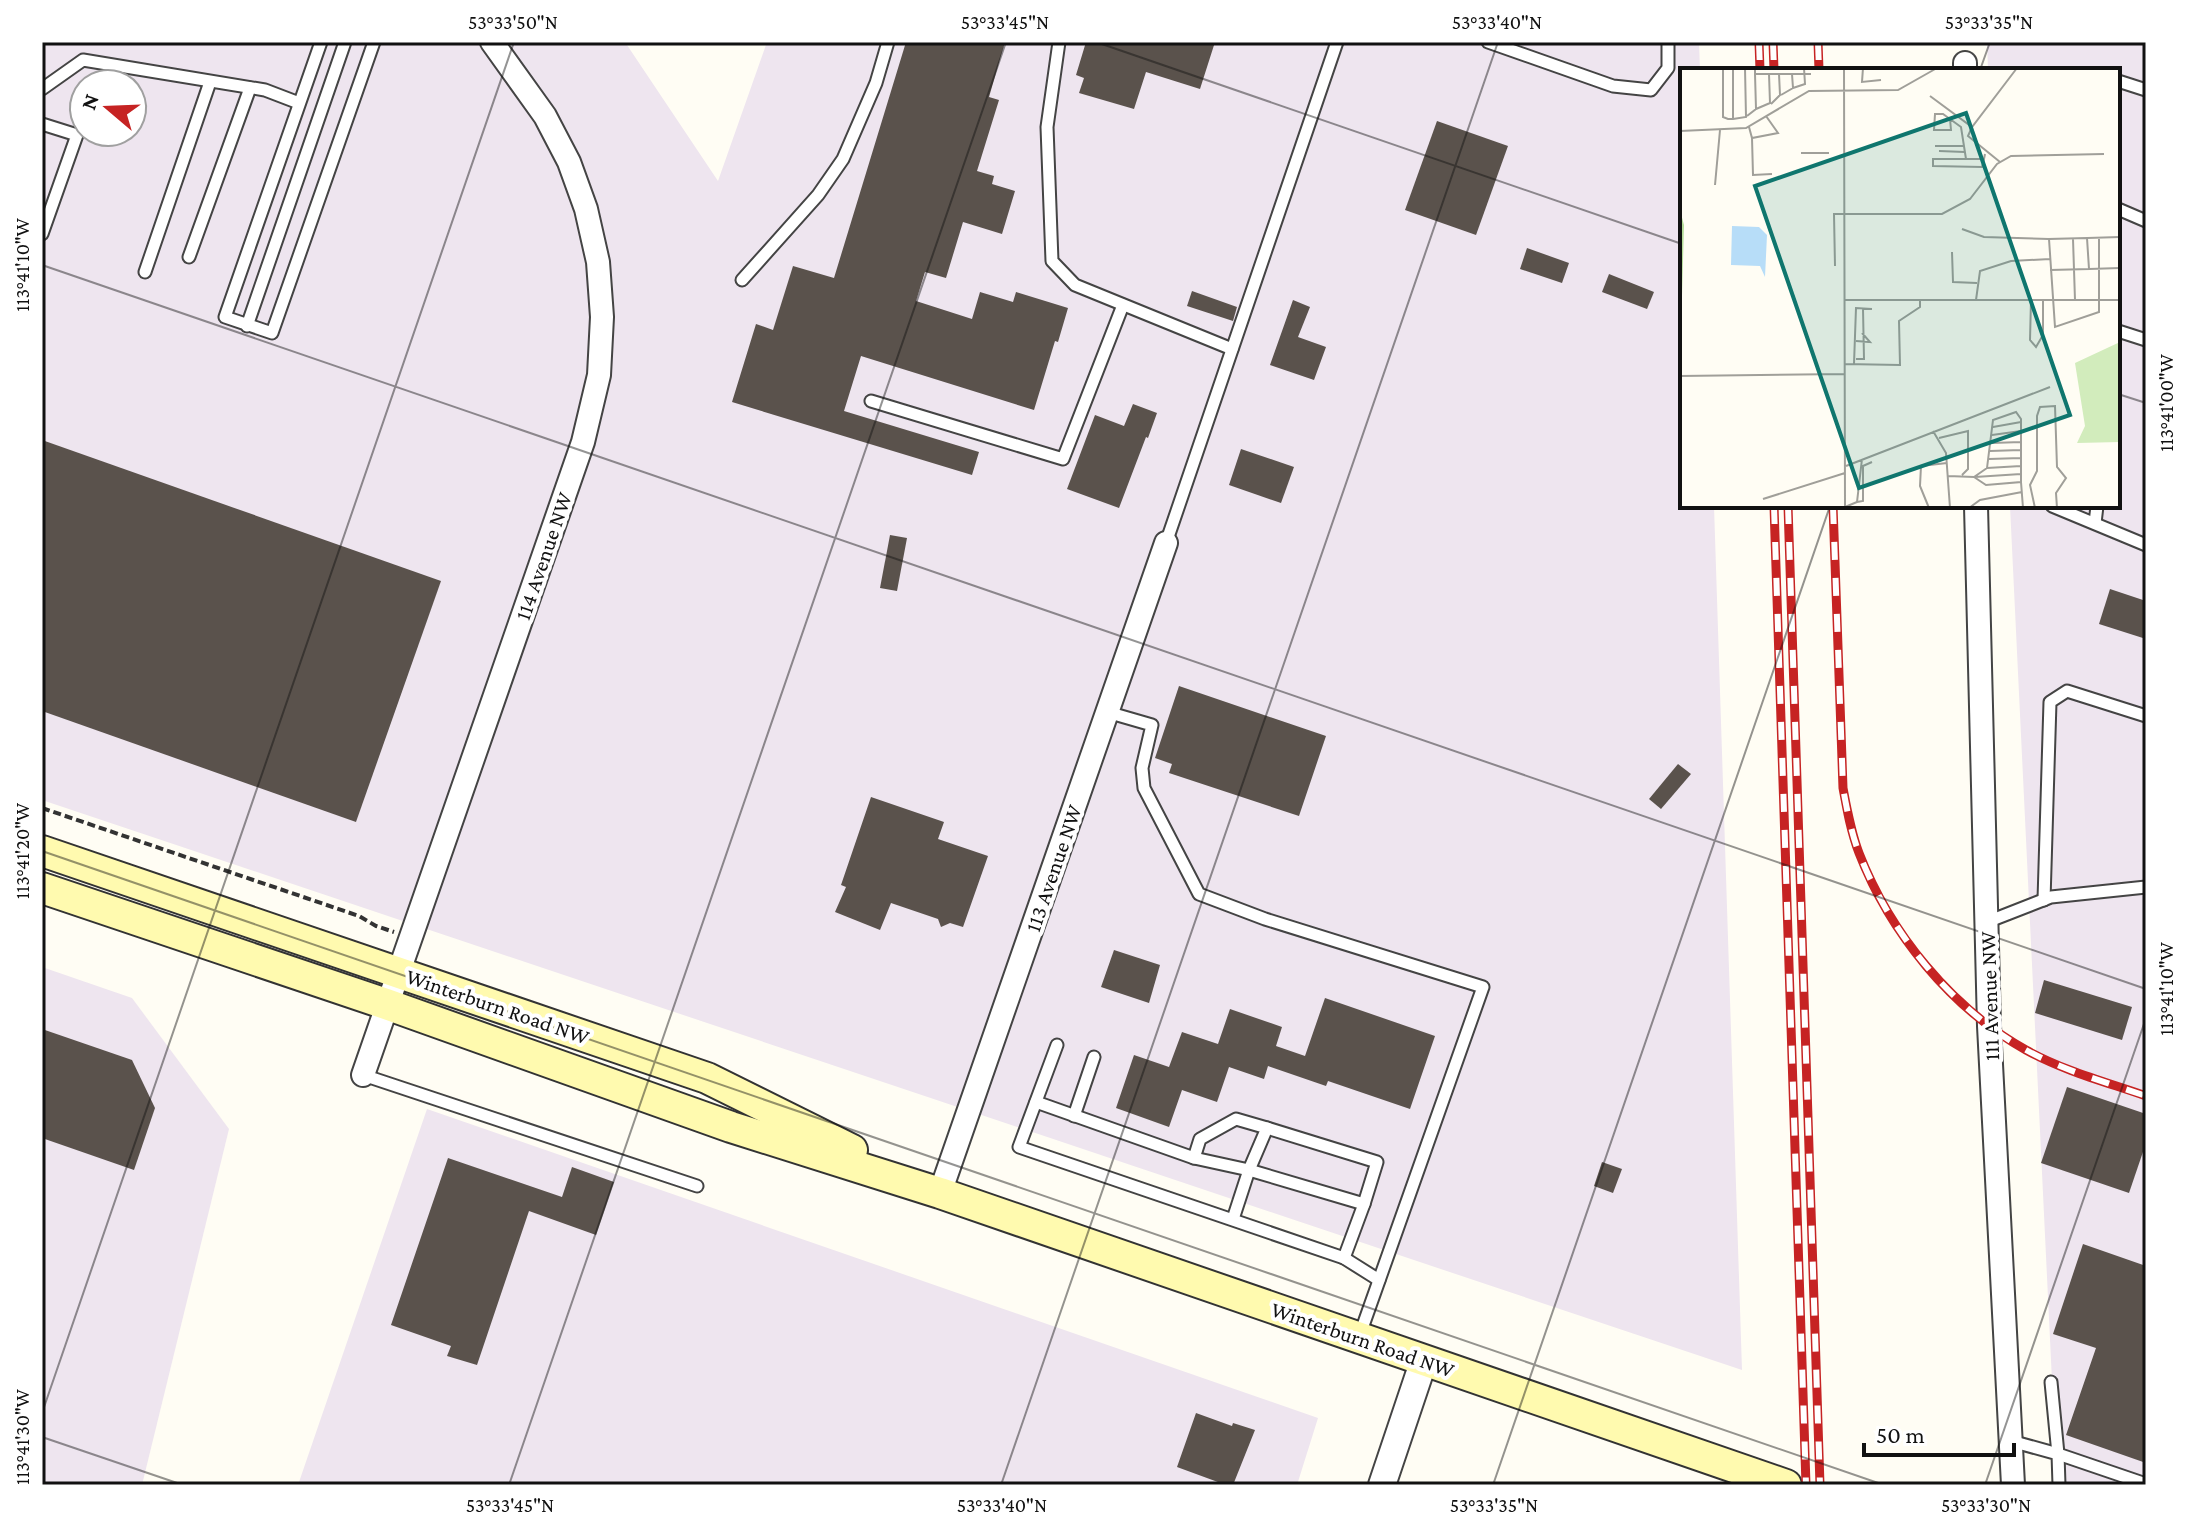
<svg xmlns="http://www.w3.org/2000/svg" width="2188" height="1527" font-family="'Crimson Pro',serif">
<rect width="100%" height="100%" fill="#fffdf4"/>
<!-- industrial -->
<g fill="#eee5ef" fill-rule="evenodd">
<path d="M42 42H625L718 181 767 42H1699L1700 70H1682V506H1714L1742 1370 42 800ZM84 84H132V132H84Z"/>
<polygon points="1987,42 2146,42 2146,1485 2057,1485 2010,506 2118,506 2118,70 1988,70"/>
<polygon points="42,967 132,998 229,1129 142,1485 42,1485"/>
<polygon points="427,1109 1318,1418 1297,1485 298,1485"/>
</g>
<!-- building -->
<g fill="#5a524c">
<polygon points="906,42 1005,42 989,97 999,100 977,171 994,176 992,184 1015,191 1002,234 963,222 946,278 925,272 916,301 972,319 980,292 1013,302 1016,292 1068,308 1058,342 1055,341 1034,410 861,356 844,411 979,452 972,475 732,402 756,324 773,330 793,266 834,278"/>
<polygon points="1086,42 1215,42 1200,89 1146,72 1134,109 1079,93 1084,78 1076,75"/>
<polygon points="1437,121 1508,146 1476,235 1405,210"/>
<polygon points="1527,248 1569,263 1562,283 1520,269"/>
<polygon points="1609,274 1654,292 1647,309 1602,292"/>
<polygon points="1192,291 1237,307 1233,321 1187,306"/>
<polygon points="1293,300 1310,307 1298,337 1326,347 1314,380 1270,365"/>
<polygon points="1133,404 1157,413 1148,438 1146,437 1119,508 1067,489 1095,415 1124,426"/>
<polygon points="42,440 441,581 356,822 42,711"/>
<polygon points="1241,449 1294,467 1281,503 1229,485"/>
<polygon points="890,535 907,538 897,591 880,588"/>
<polygon points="2110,589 2146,601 2146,639 2099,624"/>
<polygon points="1179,686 1326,736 1299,816 1169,773 1172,764 1155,758"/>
<polygon points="1678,764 1691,774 1661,809 1649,799"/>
<polygon points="871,797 944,822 938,839 988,856 963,927 950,923 941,927 938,919 891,903 880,930 835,912 846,887 841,885"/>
<polygon points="1114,950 1160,965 1149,1003 1101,987"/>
<polygon points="2044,980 2132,1007 2122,1040 2035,1013"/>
<polygon points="1325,998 1435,1036 1410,1109 1328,1081 1326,1086 1268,1066 1264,1079 1229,1067 1217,1102 1182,1090 1169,1127 1116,1108 1134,1055 1169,1067 1182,1032 1218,1044 1230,1009 1282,1027 1276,1046 1305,1056"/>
<polygon points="42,1029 132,1060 155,1108 134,1170 42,1138"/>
<polygon points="2067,1087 2146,1114 2146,1143 2129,1193 2041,1163"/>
<polygon points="448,1158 562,1197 572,1167 614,1182 596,1235 529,1211 477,1365 447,1356 451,1346 391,1325"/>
<polygon points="1602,1162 1622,1169 1613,1193 1594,1186"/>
<polygon points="2083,1244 2146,1266 2146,1463 2066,1435 2096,1348 2053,1334"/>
<polygon points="1196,1413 1232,1426 1233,1423 1255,1430 1233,1485 1226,1485 1177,1467"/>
</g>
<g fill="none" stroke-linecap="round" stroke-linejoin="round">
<defs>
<g id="service">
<polyline points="321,42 225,317 272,333 374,42"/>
<polyline points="1059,42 1047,127 1052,261 1075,285 1232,349"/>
<polyline points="1488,42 1613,86 1651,90 1668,68 1668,42"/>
<polyline points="2118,81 2146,90"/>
<polyline points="42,89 83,60 265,90 299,103"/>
<polyline points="42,124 77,135 42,234"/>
<polyline points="2118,209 2146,221"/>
<polyline points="189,257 250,88"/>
<polyline points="145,272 210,82"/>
<polyline points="742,280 818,195 843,159 876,83 888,42"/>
<polyline points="247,326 345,42"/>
<polyline points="2118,331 2146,340"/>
<polyline points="871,401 1063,459 1123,305"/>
<polyline points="2052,506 2146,545"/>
<polyline points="2095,523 2097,506"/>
<polyline points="1166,543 1337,42"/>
<polyline points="1107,712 1152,725 1142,768 1144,788 1199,894 1265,919 1483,987 1359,1337"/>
<polyline points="2044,900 2050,702 2067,691 2146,716"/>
<polyline points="1987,922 2051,897 2146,887"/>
<polyline points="1057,1045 1019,1147 1344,1258 1379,1280"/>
<polyline points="363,1075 697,1186"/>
<polyline points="1036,1102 1194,1158 1249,1170 1364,1204 1344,1258"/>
<polyline points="1074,1116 1094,1057"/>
<polyline points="1267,1128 1377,1162 1364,1204"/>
<polyline points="1194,1158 1200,1139 1236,1119 1267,1128 1249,1170 1233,1219"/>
<polyline points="2051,1382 2058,1454 2146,1484"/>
<polyline points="2011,1441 2058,1454 2059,1485"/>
</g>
<g id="minor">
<polyline points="1965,63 1965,70"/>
<polyline points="1976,506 1989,1026 2013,1485"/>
<polyline points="363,1075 583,442 599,375 602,317 598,262 586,209 569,162 545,116 492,42"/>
<polyline points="940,1193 1166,543"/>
</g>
<polyline id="tertiary" points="1382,1485 1424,1360"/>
<g id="secondary">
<polyline points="42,851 707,1078 852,1150"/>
<polyline points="42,888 386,1004 731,1127 940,1193 1786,1485"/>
</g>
</defs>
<!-- service casing -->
<use href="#service" stroke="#444" stroke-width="15"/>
<!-- minor casing -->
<use href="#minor" stroke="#444" stroke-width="26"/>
<!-- tertiary casing -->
<use href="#tertiary" stroke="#444" stroke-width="30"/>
<!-- secondary casing -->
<use href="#secondary" stroke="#333" stroke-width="34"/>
<!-- path -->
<polyline stroke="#333" stroke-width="4" stroke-dasharray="8 4" stroke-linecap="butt" points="42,808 359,916 376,926 394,932"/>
<!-- service -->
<use href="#service" stroke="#fff" stroke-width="11"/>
<!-- minor -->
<use href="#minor" stroke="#fff" stroke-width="22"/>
<!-- tertiary -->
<use href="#tertiary" stroke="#fff" stroke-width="26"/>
<!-- secondary -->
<use href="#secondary" stroke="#fffaaf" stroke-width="30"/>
<defs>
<g id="rail">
<polyline points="1759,42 1760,70"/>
<polyline points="1773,42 1774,70"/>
<polyline points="1818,42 1819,70"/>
<polyline points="1774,506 1806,1485"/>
<polyline points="1788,506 1820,1485"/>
<path d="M1833 506 1843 788C1847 810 1851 832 1859 853 1890 933 1951 1008 2026 1050 2064 1071 2106 1082 2146 1096"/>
</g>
</defs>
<!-- rail casing -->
<use href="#rail" stroke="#c62323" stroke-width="9"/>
<!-- rail -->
<use href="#rail" stroke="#fff" stroke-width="6" stroke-dasharray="18" stroke-linecap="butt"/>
</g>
<!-- ticks -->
<path fill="none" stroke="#111" stroke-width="2" stroke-opacity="0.45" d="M1096 42 1682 244M1980 70 1990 42M42 265 2146 989M2118 394 2146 403M42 851 1884 1485M42 1413 514 42M42 1437 183 1485M509 1485 1006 42M1001 1485 1498 42M1493 1485 1830 506M1985 1485 2146 1018"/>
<g text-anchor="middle" stroke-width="8" stroke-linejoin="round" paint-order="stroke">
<!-- street labels -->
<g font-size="22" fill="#111" stroke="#fff">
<text transform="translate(543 556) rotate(-71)" y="8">114 Avenue NW</text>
<text transform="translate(1053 868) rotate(-71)" y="8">113 Avenue NW</text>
<text transform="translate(1989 996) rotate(-92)" y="8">111 Avenue NW</text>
<text transform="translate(498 1006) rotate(19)" y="8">Winterburn Road NW</text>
<text transform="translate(1363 1339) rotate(19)" y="8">Winterburn Road NW</text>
</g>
</g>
<!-- overview -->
<g transform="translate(1680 68)">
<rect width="440" height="440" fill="#fffdf4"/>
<path d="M440 274V374L397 375 405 358 395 295Z" fill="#d2ecbc"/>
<path d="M0 142 4 157 0 298Z" fill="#b5dd9a"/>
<path d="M52 158 79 159 87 167 85 209 80 198 51 197Z" fill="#b7ddf8"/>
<path fill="none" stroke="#a09f99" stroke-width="2" d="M43 0V49L48 51H53V0M75 0V6H131M164 0 165 440M183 0 182 14 201 12M113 20 125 16 124 0M101 27 113 20 112 6M250 28 292 59 337 0M91 36 100 27 99 6M76 41 90 35 89 6M67 48 76 41 75 6M53 51 66 49 65 0M270 51 271 62H254L255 46H263L281 59 286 91M69 59 72 70 98 65 86 48M292 59 288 68 320 94M0 63 66 60 129 23 218 22 257 0M72 70 73 107 92 106M255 78H284M259 83 285 84M121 85H149M304 91H253V98L302 99 304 91 305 86M35 117 40 62M282 161 304 169 369 171M419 170V244L375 259 369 171 407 170 440 169M393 171 395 232M272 184 273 214 297 215M155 198 154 146H262L290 131 317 96 331 88 424 86M409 201 440 200M370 202 409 201 407 170M165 232H440M296 232 300 203 331 193 370 191M351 232 350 272 356 279 363 267V232M176 273 190 274 182 265M176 291H184L183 241M165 296 220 297 219 253 240 239V232M174 296 176 240 192 241M0 308 165 306M313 359 341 354M253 363 266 385 270 440M312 367 341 363M259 370 288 363V401L282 407M312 375 341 374M310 383 341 382M309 391 341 390M166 398 370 319M307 400 341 398M268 408 294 409 307 400 313 352 336 344 341 351V414L306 417 294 409M295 409 341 406M341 414 343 440M83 431 165 405M177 434 183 433V398L192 394M165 439 177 434 182 391M249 440 240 418 241 398 267 395M289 440 300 432 342 424M355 440 350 417 357 403V348L360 339 375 338 377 399 386 410 376 425 377 440"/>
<path fill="#0f766e" fill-opacity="0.15" stroke="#0f766e" stroke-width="4" d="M286 45 390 347 179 420 75 118Z"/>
<rect width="440" height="440" fill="none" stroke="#111" stroke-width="4"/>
</g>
<!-- border -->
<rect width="2188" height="1527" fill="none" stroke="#ffffff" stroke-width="88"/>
<!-- north arrow -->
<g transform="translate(108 108) rotate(289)"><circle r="38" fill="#ffffff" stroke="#a0a0a0" stroke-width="2"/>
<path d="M0-6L14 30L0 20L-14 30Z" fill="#c62323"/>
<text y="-12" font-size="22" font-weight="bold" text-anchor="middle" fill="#111111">N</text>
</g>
<!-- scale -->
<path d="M1864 1443v12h150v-12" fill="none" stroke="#111111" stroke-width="4"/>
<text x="1876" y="1443" font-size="24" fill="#111111" stroke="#ffffff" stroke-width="6" paint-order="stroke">50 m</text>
<rect x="44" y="44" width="2100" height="1439" fill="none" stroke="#111" stroke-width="3"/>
<g font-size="20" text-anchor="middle" fill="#111">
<text x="513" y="29">53°33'50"N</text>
<text x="1005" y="29">53°33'45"N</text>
<text x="1497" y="29">53°33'40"N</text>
<text x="1989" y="29">53°33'35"N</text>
<text transform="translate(22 265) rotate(-90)" y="7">113°41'10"W</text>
<text transform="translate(2166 403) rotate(-90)" y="7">113°41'00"W</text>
<text transform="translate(22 851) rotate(-90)" y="7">113°41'20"W</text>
<text transform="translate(2166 989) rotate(-90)" y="7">113°41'10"W</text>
<text transform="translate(22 1437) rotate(-90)" y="7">113°41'30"W</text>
<text x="510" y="1512">53°33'45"N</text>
<text x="1002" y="1512">53°33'40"N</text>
<text x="1494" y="1512">53°33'35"N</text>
<text x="1986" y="1512">53°33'30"N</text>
</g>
</svg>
